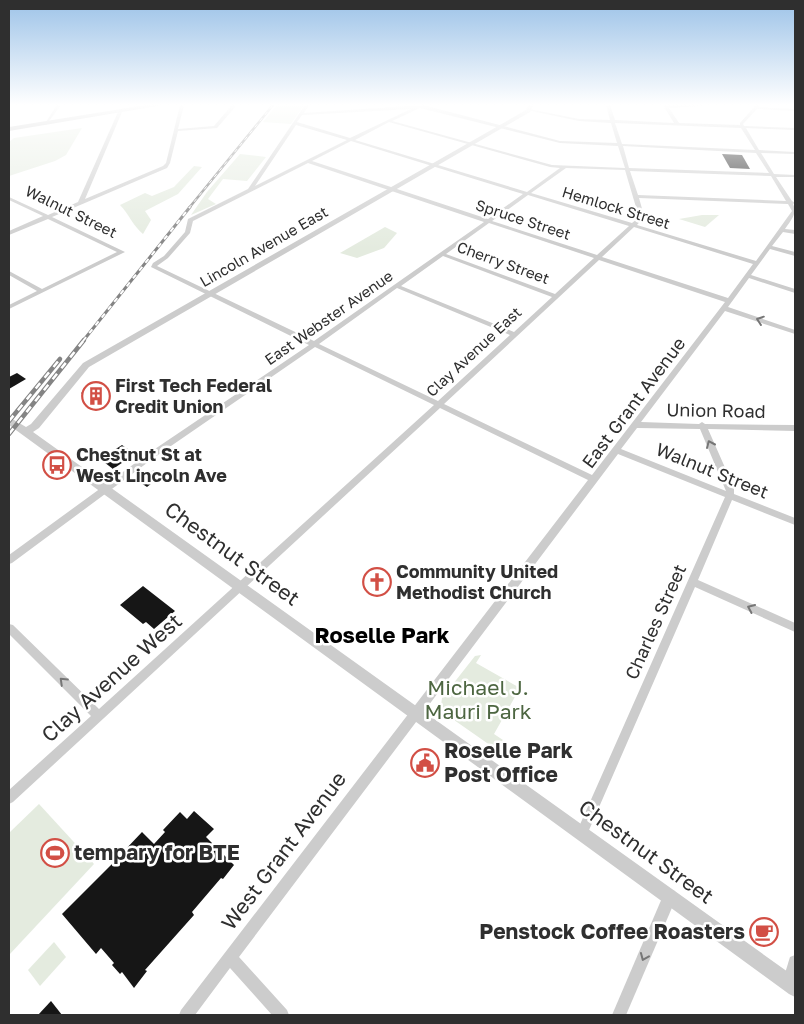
<svg xmlns="http://www.w3.org/2000/svg" width="804" height="1024" font-family="'Golos Text',sans-serif">
<rect width="100%" height="100%" fill="#fff"/>
<!-- green -->
<g fill="#e4ebdf">
<polygon points="277,105 304,105 291,124 263,122"/>
<polygon points="82,128 66,155 55,161 9,176 9,142 14,138"/>
<polygon points="240,154 266,157 247,181 223,179 208,199 216,204 191,215 207,192"/>
<path d="M194 166 202 167 178 194 145 211 151 220 143 234C133 226 129 214 120 205L145 193 152 196 174 187Z"/>
<polygon points="702,215 719,215 705,227 679,219"/>
<polygon points="385,227 397,233 384,248 357,258 340,253"/>
<polygon points="481,655 476,663 520,688 494,734 503,740 497,750 444,713 441,705 442,698 475,656"/>
<polygon points="39,804 94,864 9,955 9,833"/>
<polygon points="54,942 66,957 40,986 28,970"/>
</g>
<!-- building -->
<g fill="#161616">
<polygon points="722,154 742,155 750,169 730,168"/>
<polygon points="17,373 26,379 9,389 9,377"/>
<polygon points="92,387 110,398 99,405 81,393"/>
<polygon points="122,445 135,454 113,469 100,459"/>
<polygon points="154,470 162,475 147,487 138,481"/>
<polygon points="143,586 175,611 154,629 146,622 143,624 120,605"/>
<polygon points="194,811 214,829 206,837 234,865 223,879 221,878 192,912 194,915 145,970 147,971 134,988 122,972 120,974 112,965 114,963 101,948 96,954 62,914 119,857 115,853 120,847 124,851 142,832 154,844 165,832 163,830 180,812 187,819"/>
<polygon points="51,1001 62,1015 38,1015"/>
</g>
<g fill="none" stroke-linecap="round" stroke-linejoin="round">
<!-- minor -->
<g fill="#ccc" fill-rule="evenodd">
<polygon points="57,105 61,105 46,125 44,125"/>
<polygon points="180,105 184,105 178,129 214,126 232,105 237,105 217,128 178,131 170,163 167,168 52,217 125,252 9,309 9,305 37,291 9,275 9,271 42,289 117,252 48,219 9,235 9,231 43,216 9,200 9,197 48,215 78,202 118,112 120,111 122,112 85,199 163,166 166,163"/>
<path d="M305 105H309L304 113 423 105 560 141 617 143 611 123 579 121 527 110 529 109 579 119 610 120 606 105H610L615 120 674 123 663 105H715L669 108 679 123 740 125V123L756 105H761L759 107 795 109V111L757 109 743 124 744 126 795 128V130L746 128 759 150 795 152V154L761 153 774 174 795 175V177H776L792 201 795 203 793 204C798 214 790 221 785 229L795 230V234L783 232 772 246 795 252V256L770 249 751 275 795 289V293L749 278 728 307 795 330V334L725 311 641 422 699 424 702 422 705 424 795 425V431L708 429 734 488V494L795 518V525L732 500 698 580 795 623V632L695 587 586 837 582 839 578 837 576 833 578 829 725 497 618 454 239 957 287 1010 289 1015H272L230 968 195 1015H179L181 1010 588 480 440 408 13 802 9 804V790L91 716 9 634V624L13 625 99 709 434 405 315 347 155 457 12 563 9 564V555L149 453 309 345 151 267 153 263 164 256 185 232 188 219 248 189ZM420 108 560 143 618 146 625 168 552 165 392 121ZM411 109 350 138 297 122 302 115ZM389 122 550 167 560 168 527 192 355 140ZM615 123 741 128 755 150 622 144ZM296 125 347 140 255 186ZM351 141 523 194 488 219 312 161ZM623 146 756 153 769 173 629 168ZM308 163 484 222 314 341 157 266 168 258 190 233 193 221ZM566 168 625 170 638 214 637 219 632 223 531 193ZM630 171 771 176 786 201 638 195ZM528 195 629 226 597 255 492 221ZM639 198 788 204 792 211 756 261 637 225C646 216 642 209 639 198ZM489 223 594 258 555 294 446 254ZM634 227 753 264 728 298 602 257ZM443 256 552 297 514 332 401 286ZM599 260 725 302 592 475 444 404ZM397 288 510 335 438 401 319 344ZM637 428 700 429 726 491 621 449Z"/>
<polygon points="670,889 675,891 677,896 626,1015 612,1015 665,891"/>
<polygon points="795,955 795,985 794,988 789,990 784,988 782,983 790,957"/>
</g>
<!-- tertiary -->
<polygon fill="#ccc" fill-rule="evenodd" points="528,105 533,105 530,112 89,367 39,428 33,432 795,977 795,997 789,994 9,425 9,417 26,427 31,424 83,363 526,110"/>
<!-- secondary -->
<polygon fill="#b9b9b9" fill-rule="evenodd" points="146,105 163,105 9,131 9,127"/>
<defs>
<polyline id="rail-far2" points="189,208 273,105"/>
<polyline id="rail-far1" points="83,341 190,207"/>
<g id="rail">
<polyline points="9,421 60,359"/>
<polyline points="9,434 84,340"/>
</g>
</defs>
<!-- rail-far2 casing -->
<use href="#rail-far2" stroke="#848484" stroke-width="2.5"/>
<!-- rail-far1 casing -->
<use href="#rail-far1" stroke="#848484" stroke-width="3"/>
<!-- rail casing -->
<use href="#rail" stroke="#848484" stroke-width="4.5"/>
<!-- rail-far2 -->
<use href="#rail-far2" stroke="#fff" stroke-width="1" stroke-dasharray="4" stroke-linecap="butt"/>
<!-- rail-far1 -->
<use href="#rail-far1" stroke="#fff" stroke-width="2" stroke-dasharray="5" stroke-linecap="butt"/>
<!-- rail -->
<use href="#rail" stroke="#fff" stroke-width="2.5" stroke-dasharray="7" stroke-linecap="butt"/>
</g>
<!-- one-way arrows -->
<defs><path id="oneway-chevron" d="M-2-3.5L2.5 0L-2 3.5" fill="none" stroke-width="1.6" stroke-linecap="round" stroke-linejoin="round" transform="scale(1.25)"/></defs>
<g stroke="#767676">
<use href="#oneway-chevron" transform="translate(760 320) rotate(-161)"/>
<use href="#oneway-chevron" transform="translate(710 444) rotate(-114)"/>
<use href="#oneway-chevron" transform="translate(751 608) rotate(-156)"/>
<use href="#oneway-chevron" transform="translate(63 681) rotate(-136)"/>
<use href="#oneway-chevron" transform="translate(644 957) rotate(113)"/>
</g>
<!-- sky -->
<linearGradient id="sky" x2="0" y2="1"><stop stop-color="#9dc3e8"/><stop offset="0.42" stop-color="#fff"/><stop offset="1" stop-color="#fff" stop-opacity="0"/></linearGradient>
<rect width="804" height="249" fill="url(#sky)"/>
<!-- icons -->
<defs>
<symbol id="building-ring" viewBox="-11 -11 22 22"><circle r="9.5" fill="#fff" stroke="#d24f45" stroke-width="1.5"/><path d="M-4-6H4V6H1V3H-1V6H-4ZM-2.5-4.3h1.7v1.8h-1.7ZM.8-4.3h1.7v1.8H.8ZM-2.5-1h1.7V.8h-1.7ZM.8-1h1.7V.8H.8Z" fill="#d24f45"/></symbol>
<symbol id="bus-ring" viewBox="-11 -11 22 22"><circle r="9.5" fill="#fff" stroke="#d24f45" stroke-width="1.5"/><path d="M-5-6H5V4H4V6H2V4H-2V6H-4V4H-5ZM-3.5-4V0h7V-4ZM-3.5 1.2v1.5H-2V1.2ZM2 1.2v1.5H3.5V1.2Z" fill="#d24f45"/></symbol>
<symbol id="church-ring" viewBox="-11 -11 22 22"><circle r="9.5" fill="#fff" stroke="#d24f45" stroke-width="1.5"/><path d="M-1.2-6h2.4v3.5h3.3v2.4h-3.3V6h-2.4V-.1h-3.3v-2.4h3.3Z" fill="#d24f45"/></symbol>
<symbol id="civic-ring" viewBox="-11 -11 22 22"><circle r="9.5" fill="#fff" stroke="#d24f45" stroke-width="1.5"/><path d="M-.6-6.5H3V-4.5H.6V-3L4-1V1h2V6H-6V1h2V-1L-.6-3ZM-1.2 2.5V6h2.4V2.5Z" fill="#d24f45"/></symbol>
<symbol id="stadium-ring" viewBox="-11 -11 22 22"><circle r="9.5" fill="#fff" stroke="#d24f45" stroke-width="1.5"/><path d="M0-5a6.5 5 0 1 0 0 10a6.5 5 0 1 0 0-10ZM-3.5-1.8h7v3.6h-7Z" fill="#d24f45"/></symbol>
<symbol id="cafe-ring" viewBox="-11 -11 22 22"><circle r="9.5" fill="#fff" stroke="#d24f45" stroke-width="1.5"/><path d="M-5.5-4.5H6V0H3Q3 3.5 0 3.5H-2.5Q-5.5 3.5-5.5 0ZM3-3.2v2h1.7v-2ZM-6 4.5H4V6H-6Z" fill="#d24f45"/></symbol>
</defs>
<g fill-rule="evenodd">
<use href="#building-ring" x="80" y="380" width="32" height="32"/>
<use href="#bus-ring" x="41" y="449" width="32" height="32"/>
<use href="#church-ring" x="361" y="566" width="32" height="32"/>
<use href="#civic-ring" x="409" y="747" width="32" height="32"/>
<use href="#stadium-ring" x="39" y="837" width="32" height="32"/>
<use href="#cafe-ring" x="748" y="916" width="32" height="32"/>
</g>
<g text-anchor="middle" stroke-width="5" stroke-linejoin="round" paint-order="stroke">
<!-- far-street labels -->
<g font-size="15" fill="#2f2f2f" stroke="#fff">
<text transform="translate(616 208) rotate(17)" y="5">Hemlock Street</text>
<text transform="translate(71 212) rotate(26)" y="5">Walnut Street</text>
<text transform="translate(523 220) rotate(18)" y="5">Spruce Street</text>
<text transform="translate(264 247) rotate(-30)" y="5">Lincoln Avenue East</text>
<text transform="translate(503 263) rotate(20)" y="5">Cherry Street</text>
<text transform="translate(329 318) rotate(-35)" y="5">East Webster Avenue</text>
<text transform="translate(474 352) rotate(-43)" y="5">Clay Avenue East</text>
</g>
<!-- poi labels -->
<g font-size="18" font-weight="bold" fill="#2f2f2f" stroke="#fff" text-anchor="start">
<text x="115" y="392">First Tech Federal<tspan x="115" dy="21">Credit Union</tspan></text>
<text x="76" y="461">Chestnut St at<tspan x="76" dy="21">West Lincoln Ave</tspan></text>
<text x="396" y="578">Community United<tspan x="396" dy="21">Methodist Church</tspan></text>
</g>
<!-- street labels -->
<g font-size="18" fill="#2f2f2f" stroke="#fff">
<text transform="translate(634 403) rotate(-53)" y="6">East Grant Avenue</text>
<text transform="translate(716 411) rotate(1)" y="6">Union Road</text>
<text transform="translate(712 471) rotate(22)" y="6">Walnut Street</text>
<text transform="translate(656 622) rotate(-66)" y="6">Charles Street</text>
</g>
<!-- near-street labels -->
<g font-size="21" fill="#2f2f2f" stroke="#fff">
<text transform="translate(232 554) rotate(36)" y="7">Chestnut Street</text>
<text transform="translate(112 678) rotate(-42)" y="7">Clay Avenue West</text>
<text transform="translate(284 851) rotate(-53)" y="7">West Grant Avenue</text>
<text transform="translate(646 852) rotate(36)" y="7">Chestnut Street</text>
</g>
<!-- near-park labels -->
<g font-size="21" fill="#4d6641" stroke="#fff">
<text x="478" y="695">Michael J.<tspan x="478" dy="24">Mauri Park</tspan></text>
</g>
<!-- near-poi labels -->
<g font-size="21" font-weight="bold" fill="#2f2f2f" stroke="#fff" text-anchor="start">
<text x="444" y="758">Roselle Park<tspan x="444" dy="24">Post Office</tspan></text>
<text x="74" y="860">tempary for BTE</text>
<text x="745" y="939" text-anchor="end">Penstock Coffee Roasters</text>
</g>
<!-- district labels -->
<g font-size="22" font-weight="bold" fill="#000" stroke="#fff">
<text x="382" y="643">Roselle Park</text>
</g>
</g>
<!-- border -->
<rect width="804" height="1024" fill="none" stroke="#2f2f2f" stroke-width="20"/>
</svg>
